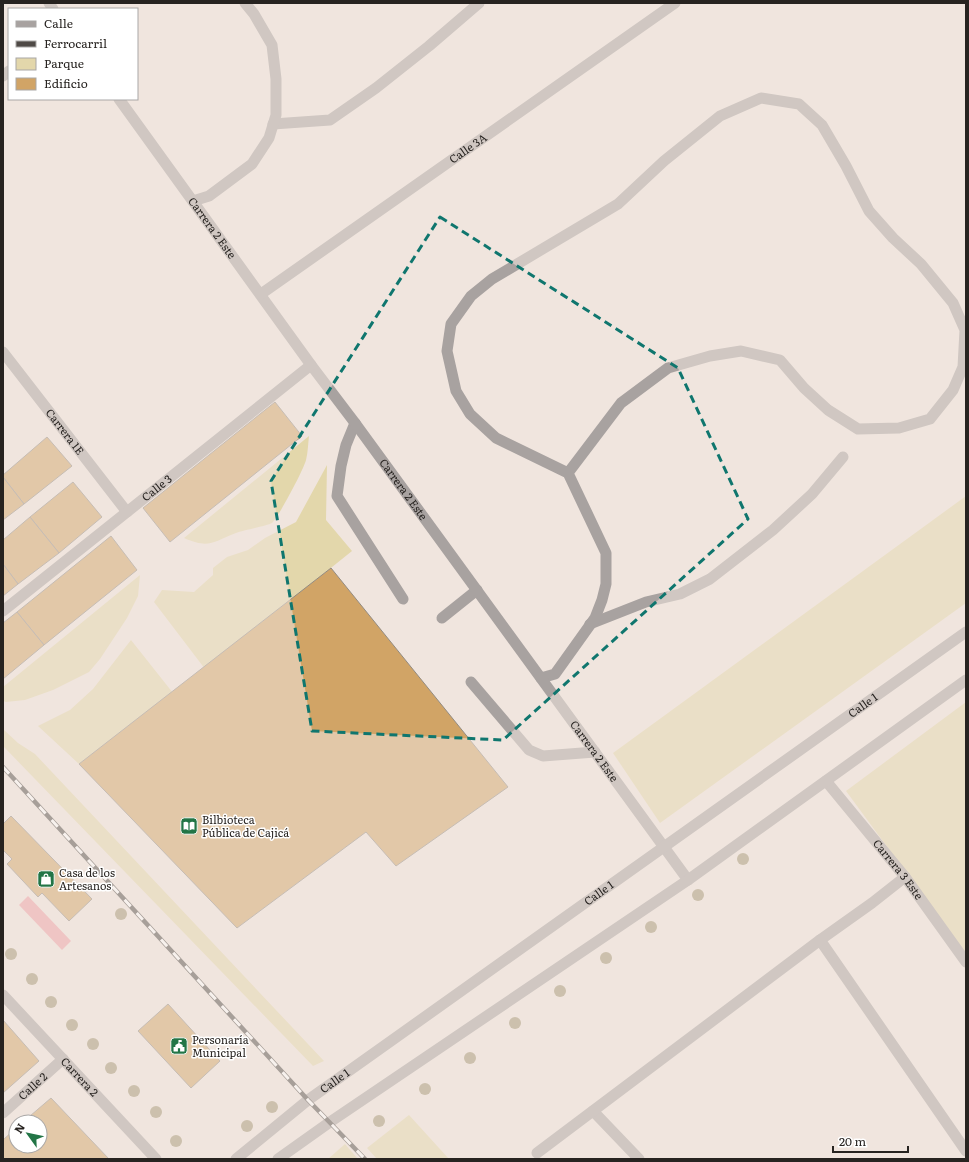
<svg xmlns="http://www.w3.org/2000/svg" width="969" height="1162" font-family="Literata,serif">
<rect width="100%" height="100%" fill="#f0e5de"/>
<!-- green -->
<g fill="#e3d7ab">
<path d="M309 436C308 444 308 452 306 460 304 469 278 518 272 523 267 526 243 530 236 533 213 542 209 549 184 538Z"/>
<polygon points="327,465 326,520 352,551 205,669 154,602 162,590 194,592 213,575 213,568 227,557 248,550 265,538 296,522"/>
<polygon points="966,496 966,603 660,823 613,753"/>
<polygon points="140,575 138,596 127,618 100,659 89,672 53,690 25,700 6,702 3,701 3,687"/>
<polygon points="131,640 173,693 79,764 38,726 70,710 93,689"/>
<polygon points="966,702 966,954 846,791"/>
<polygon points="3,729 18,743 35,754 324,1061 313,1066 3,746"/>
<polygon points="409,1115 449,1159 377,1159 367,1148"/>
<polygon points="345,1144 358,1159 328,1159"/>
</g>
<!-- water -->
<polygon fill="#ee9ea5" points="28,896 71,941 62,950 19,905"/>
<!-- building -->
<g fill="#d1a466" stroke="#928b82">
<polygon points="275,402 302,436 170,542 143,508"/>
<polygon points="47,437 72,466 24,504 3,477 3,475"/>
<polygon points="3,477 24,504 3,520"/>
<polygon points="73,482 102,517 59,553 30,517"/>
<polygon points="30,517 59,553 18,584 3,564 3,540"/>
<polygon points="111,536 137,570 44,645 17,612"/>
<polygon points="3,564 18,584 3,596"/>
<polygon points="331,568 508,787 396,866 366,832 237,928 79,764"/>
<polygon points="17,612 44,645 3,679 3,623"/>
<polygon points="11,816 92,899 69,921 42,893 38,897 7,864 12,859 3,850 3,824"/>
<polygon points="168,1004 220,1061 191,1088 138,1031"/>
<polygon points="3,1020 39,1061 3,1093"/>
<polygon points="51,1098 109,1159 3,1159 3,1140 16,1128 16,1146 40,1146 40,1122 23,1122"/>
</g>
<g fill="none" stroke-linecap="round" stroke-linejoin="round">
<!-- service -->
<g stroke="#a8a2a0" stroke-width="11">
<polyline points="3,76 9,71"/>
<polyline points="273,124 330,120 376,88 429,46 479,3"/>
<polyline points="193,201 209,196 252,164 269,138 276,115 276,79 272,45 254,14 245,3"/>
<polyline points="355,423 346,445 341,466 337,496 403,599"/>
<polyline points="442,618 477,590"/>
<polyline points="590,624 646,602 680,594 710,579 773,530 812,494 843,457"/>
<polyline points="541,678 555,674 595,618 602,600 606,584 606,553 568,473 496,438 470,414 456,391 447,351 451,324 471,296 492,279 618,204 664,161 720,116 761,98 799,104 822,125 846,166 869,211 893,238 921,264 953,303 965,330 963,367 953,390 930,419 899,428 858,429 828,410 804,388 780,360 741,351 710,356 668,368 621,403 568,473"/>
<polyline points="471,682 529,750 543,756 595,752"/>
<polyline points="820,940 966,1151"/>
<polyline points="593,1111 639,1159"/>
<polyline points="537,1153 820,940 872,903 905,877"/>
</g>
<!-- minor -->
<g stroke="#a8a2a0" stroke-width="11">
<polyline points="49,3 53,9"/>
<path id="s1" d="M119 99 311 365 355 423 688 880"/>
<path id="s2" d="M261 294 675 3"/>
<path id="s3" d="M3 352 127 512"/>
<path id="s4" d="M3 611 311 365"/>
<path id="s5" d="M826 781 905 877 966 962"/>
<path id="s6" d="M3 995 156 1159"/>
<path id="s7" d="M3 1113 63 1059"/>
<path id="s8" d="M236 1159 308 1100 966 632"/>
<polyline points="278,1159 330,1122 688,880 966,680"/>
</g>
<defs>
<polyline id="rail" points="3,767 308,1100 365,1159"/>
</defs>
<!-- rail casing -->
<use href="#rail" stroke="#4f4a46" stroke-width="4.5"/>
<!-- rail -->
<use href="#rail" stroke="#fff" stroke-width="3" stroke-dasharray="9" stroke-linecap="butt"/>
</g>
<!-- trees -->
<g fill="#a09371">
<circle cx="743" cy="859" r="6"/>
<circle cx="698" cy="895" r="6"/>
<circle cx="121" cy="914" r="6"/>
<circle cx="651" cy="927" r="6"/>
<circle cx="11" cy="954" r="6"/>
<circle cx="606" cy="958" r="6"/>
<circle cx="32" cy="979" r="6"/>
<circle cx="560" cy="991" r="6"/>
<circle cx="51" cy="1002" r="6"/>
<circle cx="515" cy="1023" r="6"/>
<circle cx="72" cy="1025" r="6"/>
<circle cx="93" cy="1044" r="6"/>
<circle cx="470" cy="1058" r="6"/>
<circle cx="111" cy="1068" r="6"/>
<circle cx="425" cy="1089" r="6"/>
<circle cx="134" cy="1091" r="6"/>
<circle cx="272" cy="1107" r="6"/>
<circle cx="156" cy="1112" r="6"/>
<circle cx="379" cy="1121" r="6"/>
<circle cx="247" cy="1126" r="6"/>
<circle cx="176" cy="1141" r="6"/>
</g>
<!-- marked area -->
<path d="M0 0H969V1162H0ZM440 217 678 368 748 519 503 740 312 731 271 481Z" fill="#f0e5de" fill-opacity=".55" fill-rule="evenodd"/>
<path fill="none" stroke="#0f766e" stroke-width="3" stroke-dasharray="8 5" stroke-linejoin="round" d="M440 217 678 368 748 519 503 740 312 731 271 481Z"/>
<!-- icons -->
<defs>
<symbol id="library-square" viewBox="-11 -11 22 22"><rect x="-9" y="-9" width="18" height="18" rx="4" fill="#227546" stroke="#fff"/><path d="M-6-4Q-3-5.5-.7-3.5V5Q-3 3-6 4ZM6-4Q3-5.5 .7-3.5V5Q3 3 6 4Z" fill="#fff"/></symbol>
<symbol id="shop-square" viewBox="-11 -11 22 22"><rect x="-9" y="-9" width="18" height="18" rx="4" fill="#227546" stroke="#fff"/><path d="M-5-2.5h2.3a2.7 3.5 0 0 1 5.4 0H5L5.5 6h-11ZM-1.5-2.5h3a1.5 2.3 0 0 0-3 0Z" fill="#fff"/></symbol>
<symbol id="civic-square" viewBox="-11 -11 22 22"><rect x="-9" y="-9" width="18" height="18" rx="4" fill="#227546" stroke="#fff"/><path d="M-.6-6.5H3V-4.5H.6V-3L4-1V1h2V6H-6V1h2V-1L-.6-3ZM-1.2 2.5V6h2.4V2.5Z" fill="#fff"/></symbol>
</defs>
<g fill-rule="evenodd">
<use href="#library-square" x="179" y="816" width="20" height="20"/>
<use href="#shop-square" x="36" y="869" width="20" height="20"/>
<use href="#civic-square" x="169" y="1036" width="20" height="20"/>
</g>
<g text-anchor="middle" stroke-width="3" stroke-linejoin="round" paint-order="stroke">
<!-- street labels -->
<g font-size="11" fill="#272320" stroke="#fff">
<text dy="4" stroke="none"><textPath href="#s2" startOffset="253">Calle 3A</textPath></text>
<text dy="4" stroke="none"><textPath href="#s1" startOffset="159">Carrera 2 Este</textPath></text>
<text dy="4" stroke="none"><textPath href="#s3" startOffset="101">Carrera 1E</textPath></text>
<text dy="4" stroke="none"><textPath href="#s4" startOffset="197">Calle 3</textPath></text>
<text dy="4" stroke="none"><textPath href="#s1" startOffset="483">Carrera 2 Este</textPath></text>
<text dy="4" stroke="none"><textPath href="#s8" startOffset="774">Calle 1</textPath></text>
<text dy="4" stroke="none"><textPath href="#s1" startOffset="807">Carrera 2 Este</textPath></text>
<text dy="4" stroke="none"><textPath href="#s5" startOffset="114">Carrera 3 Este</textPath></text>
<text dy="4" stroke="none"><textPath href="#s8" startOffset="450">Calle 1</textPath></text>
<text dy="4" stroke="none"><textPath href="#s6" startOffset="112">Carrera 2</textPath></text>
<text dy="4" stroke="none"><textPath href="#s8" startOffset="126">Calle 1</textPath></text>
<text dy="4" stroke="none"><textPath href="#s7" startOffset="40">Calle 2</textPath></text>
</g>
<!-- poi labels -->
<g font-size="11" fill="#272320" stroke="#fff" text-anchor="start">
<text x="202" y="824">Bilbioteca<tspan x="202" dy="13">Pública de Cajicá</tspan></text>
<text x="59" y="877">Casa de los<tspan x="59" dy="13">Artesanos</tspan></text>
<text x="192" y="1044">Personaría<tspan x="192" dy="13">Municipal</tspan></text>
</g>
</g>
<!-- border -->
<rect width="969" height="1162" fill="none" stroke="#272320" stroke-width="8"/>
<!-- legend -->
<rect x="8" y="8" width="130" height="92" fill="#ffffff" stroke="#a9a7a6"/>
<rect x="16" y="21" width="20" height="6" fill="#a8a2a0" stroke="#a9a7a6"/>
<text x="44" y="28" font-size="12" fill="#272320">Calle</text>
<rect x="16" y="41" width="20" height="6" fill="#4f4a46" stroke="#a9a7a6"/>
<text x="44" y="48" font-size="12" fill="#272320">Ferrocarril</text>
<rect x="16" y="58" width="20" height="12" fill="#e3d7ab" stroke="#a9a7a6"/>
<text x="44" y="68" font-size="12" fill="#272320">Parque</text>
<rect x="16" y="78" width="20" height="12" fill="#d1a466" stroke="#a9a7a6"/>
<text x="44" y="88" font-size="12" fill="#272320">Edificio</text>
<!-- north arrow -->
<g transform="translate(28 1134) rotate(303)"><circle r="19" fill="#ffffff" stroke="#a9a7a6"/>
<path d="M0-3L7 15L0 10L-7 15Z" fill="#227546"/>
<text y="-6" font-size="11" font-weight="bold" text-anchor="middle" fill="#272320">N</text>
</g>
<!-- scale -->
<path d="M833 1146v6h75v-6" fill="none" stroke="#272320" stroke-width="2"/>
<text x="839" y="1146" font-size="12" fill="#272320" stroke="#ffffff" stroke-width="3" paint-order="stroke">20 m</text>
</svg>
